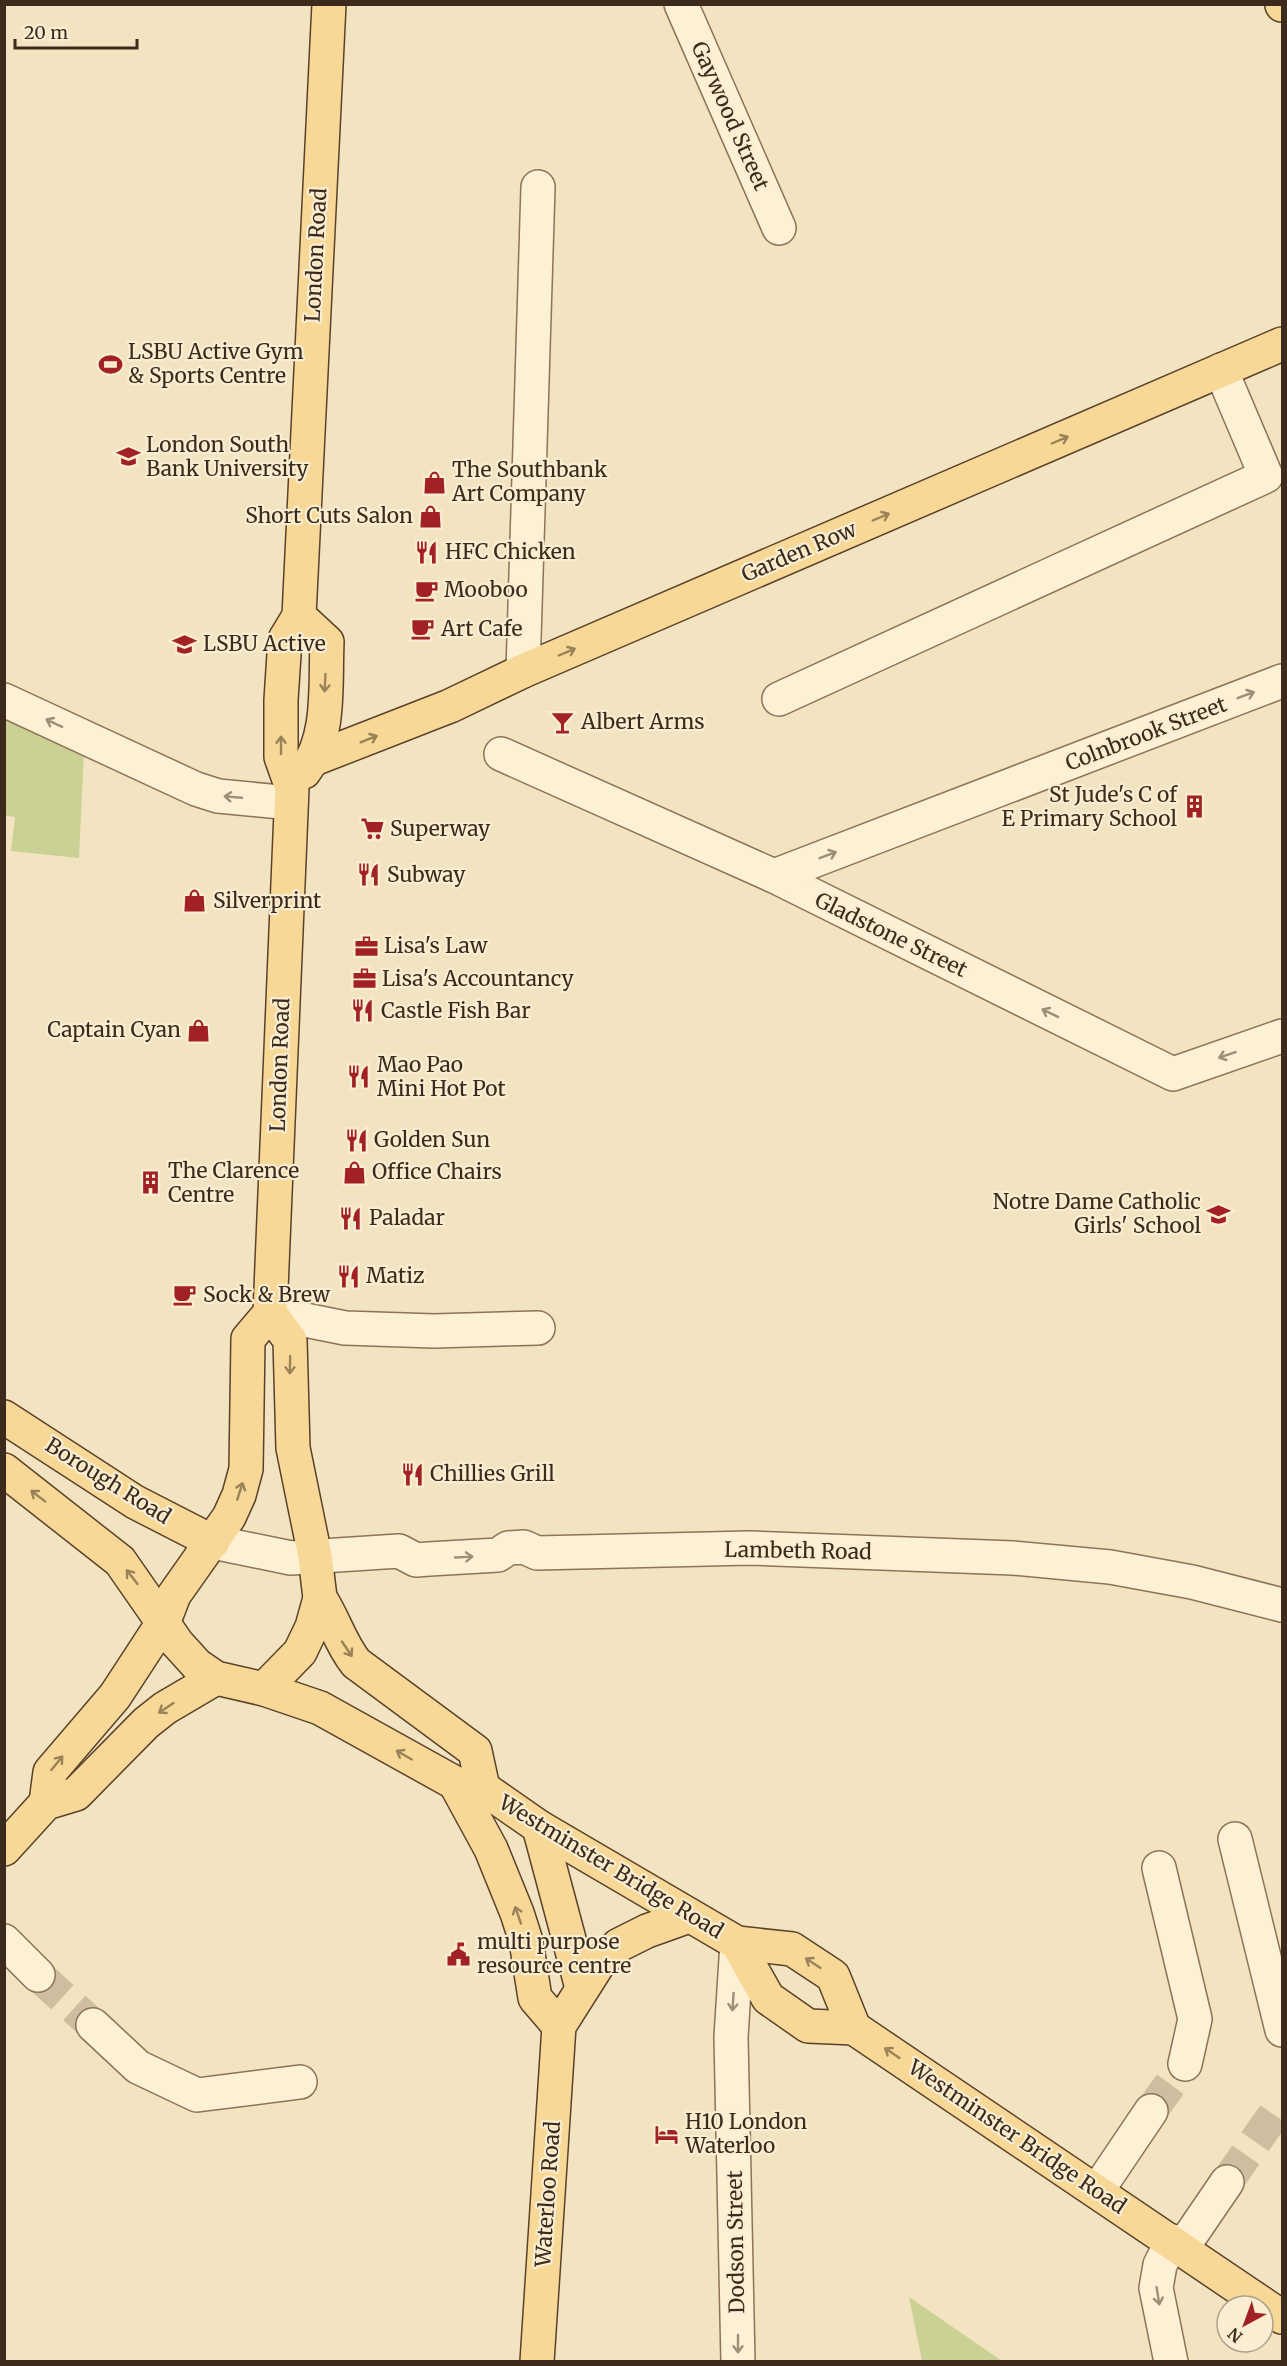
<svg xmlns="http://www.w3.org/2000/svg" width="1287" height="2366" font-family="Merriweather,serif">
<rect width="100%" height="100%" fill="#f2e3c1"/>
<!-- green -->
<g fill="#cbd194">
<polygon points="4,712 84,750 79,858 11,851 15,817 4,815"/>
<polygon points="909,2297 1002,2361 922,2361"/>
</g>
<g fill="none" stroke-linecap="round" stroke-linejoin="round">
<!-- minor-tunnel -->
<g stroke="#cebea0" stroke-width="33" stroke-dasharray="33 16" stroke-linecap="butt">
<polyline points="38,1975 93,2025"/>
<polyline points="1151,2111 1185,2064"/>
<polyline points="1227,2182 1282,2103"/>
</g>
<defs>
<g id="minor">
<polyline points="681,4 779,228"/>
<polyline points="523,671 538,187"/>
<polyline points="779,699 1266,476 1221,370"/>
<polyline points="4,700 196,789 218,796 291,803"/>
<polyline points="501,754 774,876 1173,1074 1282,1036"/>
<polyline points="774,876 1282,681"/>
<polyline points="270,1313 345,1328 434,1331 538,1328"/>
<polyline points="213,1542 291,1558 399,1551 416,1560 429,1559 498,1555 508,1548 524,1547 537,1553 750,1548 1013,1558 1110,1567 1192,1582 1282,1605"/>
<polyline points="1235,1839 1282,2030"/>
<polyline points="1159,1868 1195,2019 1185,2064"/>
<polyline points="4,1941 38,1975"/>
<polyline points="737,1943 731,2037 738,2362"/>
<polyline points="93,2025 138,2067 197,2095 300,2082"/>
<polyline points="1097,2191 1151,2111"/>
<polyline points="1182,2248 1227,2182"/>
<polyline points="1171,2362 1156,2288 1160,2265 1172,2241"/>
</g>
<g id="major">
<polyline points="1282,4 1282,5"/>
<path d="M299 616 327 642C325 685 331 737 304 772"/>
<polyline points="314,759 450,706 523,671 1282,344"/>
<polyline points="4,1417 135,1502 213,1542"/>
<polyline points="4,1470 120,1561 177,1643 197,1665 216,1678 264,1689 320,1708 455,1783 483,1788 539,1827 737,1943 792,1949 833,1976 854,2028 1282,2317"/>
<path d="M320 1598C334 1619 340 1643 356 1663L475 1751 483 1788"/>
<polyline points="264,1689 300,1652 312,1627 320,1598 315,1556 293,1448 290,1340 270,1313"/>
<polyline points="455,1783 491,1849 517,1913 526,1941 535,1998 559,2026"/>
<polyline points="46,1803 50,1772 115,1696 164,1621 174,1595 229,1517 239,1495 246,1469 248,1339 270,1313 292,788 281,757 281,700 285,639 299,616 329,4"/>
<polyline points="539,1827 582,1988"/>
<polyline points="4,1849 46,1803 76,1794 146,1723 165,1708 216,1678"/>
<polyline points="737,1943 768,1998 808,2026 854,2028"/>
<polyline points="537,2362 559,2026 599,1963 619,1945 647,1931 689,1916"/>
</g>
</defs>
<!-- minor casing -->
<use href="#minor" stroke="#8d7357" stroke-width="36"/>
<!-- major casing -->
<use href="#major" stroke="#5b412b" stroke-width="36"/>
<!-- minor -->
<use href="#minor" stroke="#fcf0d5" stroke-width="33"/>
<!-- major -->
<use href="#major" stroke="#f8d896" stroke-width="33"/>
</g>
<!-- one-way arrows -->
<defs><path id="oneway-shaft" d="M-6 0H5M1.5-3L5.5 0L1.5 3" fill="none" stroke-width="1.6" stroke-linecap="round" stroke-linejoin="round" transform="scale(1.5)"/></defs>
<g stroke="#9a8259">
<use href="#oneway-shaft" transform="translate(1060 440) rotate(-23)"/>
<use href="#oneway-shaft" transform="translate(881 517) rotate(-23)"/>
<use href="#oneway-shaft" transform="translate(567 652) rotate(-23)"/>
<use href="#oneway-shaft" transform="translate(325 683) rotate(93)"/>
<use href="#oneway-shaft" transform="translate(369 739) rotate(-22)"/>
<use href="#oneway-shaft" transform="translate(281 745) rotate(-90)"/>
<use href="#oneway-shaft" transform="translate(290 1365) rotate(91)"/>
<use href="#oneway-shaft" transform="translate(240 1491) rotate(-72)"/>
<use href="#oneway-shaft" transform="translate(38 1496) rotate(-143)"/>
<use href="#oneway-shaft" transform="translate(132 1577) rotate(-128)"/>
<use href="#oneway-shaft" transform="translate(347 1649) rotate(56)"/>
<use href="#oneway-shaft" transform="translate(166 1708) rotate(146)"/>
<use href="#oneway-shaft" transform="translate(404 1755) rotate(-150)"/>
<use href="#oneway-shaft" transform="translate(57 1763) rotate(-51)"/>
<use href="#oneway-shaft" transform="translate(518 1915) rotate(-109)"/>
<use href="#oneway-shaft" transform="translate(813 1963) rotate(-147)"/>
<use href="#oneway-shaft" transform="translate(892 2053) rotate(-146)"/>
</g>
<g stroke="#9c8e78">
<use href="#oneway-shaft" transform="translate(1246 695) rotate(-21)"/>
<use href="#oneway-shaft" transform="translate(54 723) rotate(-155)"/>
<use href="#oneway-shaft" transform="translate(233 797) rotate(-175)"/>
<use href="#oneway-shaft" transform="translate(828 855) rotate(-21)"/>
<use href="#oneway-shaft" transform="translate(1050 1013) rotate(-154)"/>
<use href="#oneway-shaft" transform="translate(1227 1055) rotate(161)"/>
<use href="#oneway-shaft" transform="translate(464 1557) rotate(-3)"/>
<use href="#oneway-shaft" transform="translate(733 2002) rotate(94)"/>
<use href="#oneway-shaft" transform="translate(1158 2296) rotate(81)"/>
<use href="#oneway-shaft" transform="translate(738 2344) rotate(90)"/>
</g>
<!-- icons -->
<defs>
<symbol id="stadium-bare" viewBox="-9 -9 18 18"><path d="M0-5a6.5 5 0 1 0 0 10a6.5 5 0 1 0 0-10ZM-3.5-1.8h7v3.6h-7Z" fill="#a22124" stroke="#f9edd2" stroke-width="2.5" paint-order="stroke"/></symbol>
<symbol id="university-bare" viewBox="-9 -9 18 18"><path d="M0-5L7-2L0 1L-7-2ZM-4 1L0 2.5L4 1V4Q0 6-4 4Z" fill="#a22124" stroke="#f9edd2" stroke-width="2.5" paint-order="stroke"/></symbol>
<symbol id="shop-bare" viewBox="-9 -9 18 18"><path d="M-5-2.5h2.3a2.7 3.5 0 0 1 5.4 0H5L5.5 6h-11ZM-1.5-2.5h3a1.5 2.3 0 0 0-3 0Z" fill="#a22124" stroke="#f9edd2" stroke-width="2.5" paint-order="stroke"/></symbol>
<symbol id="restaurant-bare" viewBox="-9 -9 18 18"><path d="M-5-6h1v4h1v-4h1v4h1v-4h1v5L-1.5 .5V6h-2V.5L-5-1ZM5-6V6H3V1.5H1.5Q1.5-4 5-6Z" fill="#a22124" stroke="#f9edd2" stroke-width="2.5" paint-order="stroke"/></symbol>
<symbol id="cafe-bare" viewBox="-9 -9 18 18"><path d="M-5.5-4.5H6V0H3Q3 3.5 0 3.5H-2.5Q-5.5 3.5-5.5 0ZM3-3.2v2h1.7v-2ZM-6 4.5H4V6H-6Z" fill="#a22124" stroke="#f9edd2" stroke-width="2.5" paint-order="stroke"/></symbol>
<symbol id="bar-bare" viewBox="-9 -9 18 18"><path d="M-6-5H6L.8 .8V4.5H3.5V6h-7V4.5H-.8V.8Z" fill="#a22124" stroke="#f9edd2" stroke-width="2.5" paint-order="stroke"/></symbol>
<symbol id="building-bare" viewBox="-9 -9 18 18"><path d="M-4-6H4V6H1V3H-1V6H-4ZM-2.5-4.3h1.7v1.8h-1.7ZM.8-4.3h1.7v1.8H.8ZM-2.5-1h1.7V.8h-1.7ZM.8-1h1.7V.8H.8Z" fill="#a22124" stroke="#f9edd2" stroke-width="2.5" paint-order="stroke"/></symbol>
<symbol id="supermarket-bare" viewBox="-9 -9 18 18"><path d="M-6-5.5h2.5l.6 2H6L4.5 2H-2.5L-4.4-4H-6ZM-1.5 3.2a1.3 1.3 0 1 0 .1 0ZM3 3.2a1.3 1.3 0 1 0 .1 0Z" fill="#a22124" stroke="#f9edd2" stroke-width="2.5" paint-order="stroke"/></symbol>
<symbol id="office-bare" viewBox="-9 -9 18 18"><path d="M-6-3h4V-5.5h4V-3h4V5H-6ZM-1-4.5V-3h2v-1.5ZM-6 0V1H6V0Z" fill="#a22124" stroke="#f9edd2" stroke-width="2.5" paint-order="stroke"/></symbol>
<symbol id="school-bare" viewBox="-9 -9 18 18"><path d="M0-5L7-2L0 1L-7-2ZM-4 1L0 2.5L4 1V4Q0 6-4 4Z" fill="#a22124" stroke="#f9edd2" stroke-width="2.5" paint-order="stroke"/></symbol>
<symbol id="civic-bare" viewBox="-9 -9 18 18"><path d="M-.6-6.5H3V-4.5H.6V-3L4-1V1h2V6H-6V1h2V-1L-.6-3ZM-1.2 2.5V6h2.4V2.5Z" fill="#a22124" stroke="#f9edd2" stroke-width="2.5" paint-order="stroke"/></symbol>
<symbol id="hotel-bare" viewBox="-9 -9 18 18"><path d="M-6-4.5h1.5V1H6V5H4.5V3h-9V5H-6ZM-4 0a1.8 1.8 0 1 1 3.6 0ZM.5 0V-2.5h3Q6-2.5 6 0Z" fill="#a22124" stroke="#f9edd2" stroke-width="2.5" paint-order="stroke"/></symbol>
</defs>
<g fill-rule="evenodd">
<use href="#stadium-bare" x="94" y="348" width="33" height="33"/>
<use href="#university-bare" x="112" y="440" width="33" height="33"/>
<use href="#shop-bare" x="418" y="466" width="33" height="33"/>
<use href="#shop-bare" x="414" y="500" width="33" height="33"/>
<use href="#restaurant-bare" x="410" y="536" width="33" height="33"/>
<use href="#cafe-bare" x="410" y="574" width="33" height="33"/>
<use href="#cafe-bare" x="406" y="612" width="33" height="33"/>
<use href="#university-bare" x="168" y="628" width="33" height="33"/>
<use href="#bar-bare" x="546" y="706" width="33" height="33"/>
<use href="#building-bare" x="1178" y="790" width="33" height="33"/>
<use href="#supermarket-bare" x="356" y="812" width="33" height="33"/>
<use href="#restaurant-bare" x="352" y="858" width="33" height="33"/>
<use href="#shop-bare" x="178" y="884" width="33" height="33"/>
<use href="#office-bare" x="350" y="930" width="33" height="33"/>
<use href="#office-bare" x="348" y="962" width="33" height="33"/>
<use href="#restaurant-bare" x="346" y="994" width="33" height="33"/>
<use href="#shop-bare" x="182" y="1014" width="33" height="33"/>
<use href="#restaurant-bare" x="342" y="1060" width="33" height="33"/>
<use href="#restaurant-bare" x="340" y="1124" width="33" height="33"/>
<use href="#shop-bare" x="338" y="1156" width="33" height="33"/>
<use href="#building-bare" x="134" y="1166" width="33" height="33"/>
<use href="#school-bare" x="1202" y="1198" width="33" height="33"/>
<use href="#restaurant-bare" x="334" y="1202" width="33" height="33"/>
<use href="#restaurant-bare" x="332" y="1260" width="33" height="33"/>
<use href="#cafe-bare" x="168" y="1278" width="33" height="33"/>
<use href="#restaurant-bare" x="396" y="1458" width="33" height="33"/>
<use href="#civic-bare" x="442" y="1938" width="33" height="33"/>
<use href="#hotel-bare" x="650" y="2118" width="33" height="33"/>
</g>
<g text-anchor="middle" stroke-width="4.5" stroke-linejoin="round" paint-order="stroke">
<!-- street labels -->
<g font-size="21" fill="#3c2b1c" stroke="#f9edd2">
<text transform="translate(730 116) rotate(66)" y="7">Gaywood Street</text>
<text transform="translate(316 255) rotate(-87)" y="7">London Road</text>
<text transform="translate(799 552) rotate(-23)" y="7">Garden Row</text>
<text transform="translate(1146 734) rotate(-21)" y="7">Colnbrook Street</text>
<text transform="translate(891 935) rotate(26)" y="7">Gladstone Street</text>
<text transform="translate(280 1065) rotate(-88)" y="7">London Road</text>
<text transform="translate(108 1481) rotate(32)" y="7">Borough Road</text>
<text transform="translate(798 1551) rotate(1)" y="7">Lambeth Road</text>
<text transform="translate(611 1867) rotate(31)" y="7">Westminster Bridge Road</text>
<text transform="translate(1017 2137) rotate(34)" y="7">Westminster Bridge Road</text>
<text transform="translate(548 2194) rotate(-86)" y="7">Waterloo Road</text>
<text transform="translate(736 2242) rotate(-91)" y="7">Dodson Street</text>
</g>
<!-- poi labels -->
<g font-size="21" fill="#3c2b1c" stroke="#f9edd2" text-anchor="start">
<text x="128" y="359">LSBU Active Gym<tspan x="128" dy="24">&amp; Sports Centre</tspan></text>
<text x="146" y="452">London South<tspan x="146" dy="24">Bank University</tspan></text>
<text x="452" y="477">The Southbank<tspan x="452" dy="24">Art Company</tspan></text>
<text x="413" y="523" text-anchor="end">Short Cuts Salon</text>
<text x="445" y="559">HFC Chicken</text>
<text x="444" y="597">Mooboo</text>
<text x="441" y="636">Art Cafe</text>
<text x="203" y="651">LSBU Active</text>
<text x="581" y="729">Albert Arms</text>
<text x="1177" y="802" text-anchor="end">St Jude's C of<tspan x="1177" dy="24">E Primary School</tspan></text>
<text x="390" y="836">Superway</text>
<text x="387" y="882">Subway</text>
<text x="213" y="908">Silverprint</text>
<text x="384" y="953">Lisa's Law</text>
<text x="382" y="986">Lisa's Accountancy</text>
<text x="381" y="1018">Castle Fish Bar</text>
<text x="181" y="1037" text-anchor="end">Captain Cyan</text>
<text x="377" y="1072">Mao Pao<tspan x="377" dy="24">Mini Hot Pot</tspan></text>
<text x="374" y="1147">Golden Sun</text>
<text x="168" y="1178">The Clarence<tspan x="168" dy="24">Centre</tspan></text>
<text x="372" y="1179">Office Chairs</text>
<text x="1201" y="1209" text-anchor="end">Notre Dame Catholic<tspan x="1201" dy="24">Girls' School</tspan></text>
<text x="369" y="1225">Paladar</text>
<text x="366" y="1283">Matiz</text>
<text x="203" y="1302">Sock &amp; Brew</text>
<text x="430" y="1481">Chillies Grill</text>
<text x="477" y="1949">multi purpose<tspan x="477" dy="24">resource centre</tspan></text>
<text x="685" y="2129">H10 London<tspan x="685" dy="24">Waterloo</tspan></text>
</g>
</g>
<!-- border -->
<rect width="1287" height="2366" fill="none" stroke="#3c2b1c" stroke-width="12"/>
<!-- north arrow -->
<g transform="translate(1245 2324) rotate(221)"><circle r="28" fill="#f9edd2" stroke="#ad9f89" stroke-width="1.5"/>
<path d="M0-4.5L10 22L0 15L-10 22Z" fill="#a22124"/>
<text y="-9" font-size="16" font-weight="bold" text-anchor="middle" fill="#3c2b1c">N</text>
</g>
<!-- scale -->
<path d="M15 39v9h122v-9" fill="none" stroke="#3c2b1c" stroke-width="3"/>
<text x="24" y="39" font-size="18" fill="#3c2b1c" stroke="#f9edd2" stroke-width="4.5" paint-order="stroke">20 m</text>
</svg>
